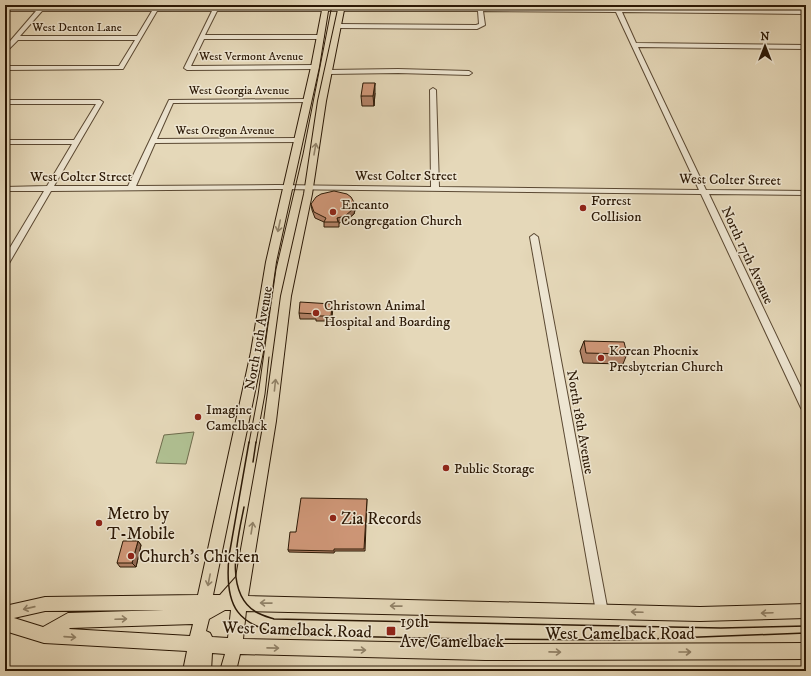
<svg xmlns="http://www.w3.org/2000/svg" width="811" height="676" font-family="'IM FELL DW Pica',serif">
<rect width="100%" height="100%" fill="#e5d8b9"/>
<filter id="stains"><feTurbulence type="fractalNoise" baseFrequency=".005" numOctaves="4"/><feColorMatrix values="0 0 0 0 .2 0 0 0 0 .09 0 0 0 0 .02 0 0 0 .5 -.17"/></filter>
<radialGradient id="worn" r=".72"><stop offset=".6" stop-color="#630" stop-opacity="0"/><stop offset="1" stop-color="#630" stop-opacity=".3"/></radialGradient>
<!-- green -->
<polygon fill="#b0c092" stroke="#6e6c4c" points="194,432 186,464 156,463 164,435"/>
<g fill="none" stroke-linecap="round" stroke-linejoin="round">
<defs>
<g id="minor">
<path d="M41 5H45L44 7H480L615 9 613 6 618 5 620 9 806 10V14L622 12 636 43 806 45V49L638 47 706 190 806 191V195L709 194 806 398V412L803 411 801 408 701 194 277 189 51 191 8 265 5 266V256L44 191H5V187L47 186 72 144H5V140H74L96 104H5V100H100L103 102 54 186H128L169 100 308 99 310 100V102L173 103 157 139 298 138 301 140 298 142 155 143 136 186 277 185 431 187 430 90 433 88 436 90 439 187 699 190 616 12 483 11 485 25 477 29 338 28 335 26 338 24 476 25 479 24 478 11H217L205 35H321L324 37 321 39H204L191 66 315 65 318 67 315 69 187 70 184 68 212 11H157L123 69 5 70V66H119L135 40H18L5 53V47L36 11H5V7H39ZM42 11H152L137 36H20Z"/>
<polygon points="398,69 469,71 472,73 469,75 398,73 328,74 325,72 328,70"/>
<polygon points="534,234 538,237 608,612 606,616 602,618 598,616 596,612 530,237"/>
</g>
<path id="major" d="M323 5H329L319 67 276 262 263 352 213 595H220L236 577 264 421 281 296 304 194 318 101 339 5H345L326 101 312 194 291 296 276 421 248 596 700 607 806 604V618L700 621 246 611 243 639 485 644 806 643V659L485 660 240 654 236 671H220L225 654 212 653 211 671H183L187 651 44 643 5 631V606L45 597 198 595 251 352 266 262 311 67ZM164 610 68 613 43 627 14 618 45 611ZM225 610H231L228 638 212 637 210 633 206 631 209 619ZM193 624 190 636 69 629 70 628Z"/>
</defs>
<!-- minor casing -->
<use href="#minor" stroke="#5a4832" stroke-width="2"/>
<!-- major casing -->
<use href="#major" stroke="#2b1805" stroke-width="2"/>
<!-- minor -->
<use href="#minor" fill="#eee6d2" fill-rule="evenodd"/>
<!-- major -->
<use href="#major" fill="#e5d8b9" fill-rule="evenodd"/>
<!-- tram-far1 -->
<g stroke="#2b1805" stroke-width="1">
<polyline points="249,443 258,395 276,269 303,154 332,5"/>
<polyline points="256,443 265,394 269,357"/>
</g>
<!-- tram -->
<g stroke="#2b1805" stroke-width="1.5">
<path d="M249 442 229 556C224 607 237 627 289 635L467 639 623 640 806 633"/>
<polyline points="253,462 256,442"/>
<path d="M244 507C238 538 223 592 256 612 261 615 268 617 274 619L721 628 806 626"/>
</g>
</g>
<!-- wall -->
<g fill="#b28267" stroke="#2b1805">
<polygon points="375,93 374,106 362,106 361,96"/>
<polygon points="311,204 355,204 355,210 354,214 345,221 339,223 339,227 324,227 324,222 315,218 312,210"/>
<polygon points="332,304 333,309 331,321 316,321 316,319 300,319 299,313"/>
<polygon points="584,341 627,354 623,364 583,363 580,351"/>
<polygon points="367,499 365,551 335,551 334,553 289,552 288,550 296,532"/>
<polygon points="138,541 141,545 136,567 120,567 117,563"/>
</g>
<!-- shaded-wall -->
<g fill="#916a54" stroke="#2b1805">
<polygon points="375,83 375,93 374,106 373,96"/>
<polygon points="355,204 355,210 354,214 345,221 339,223 337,218"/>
<polygon points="332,304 333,309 331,321 331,316"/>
<polygon points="138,541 141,545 136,567 132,563"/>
</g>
<!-- building -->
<g fill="#cf9778" stroke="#2b1805">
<polygon points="363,83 375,83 373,96 361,96"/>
<polygon points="334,191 347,194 351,197 355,204 353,209 345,216 337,218 338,222 324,222 326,218 314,212 311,204 316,197 321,194"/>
<polygon points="300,302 332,304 331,316 316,316 316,314 299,313"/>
<polygon points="584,341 624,342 627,354 586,353"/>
<polygon points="301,498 367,499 364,549 334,549 334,551 288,550 290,532 296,532"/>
<polygon points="123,541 138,541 132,563 117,563"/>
</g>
<!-- one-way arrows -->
<defs><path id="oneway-shaft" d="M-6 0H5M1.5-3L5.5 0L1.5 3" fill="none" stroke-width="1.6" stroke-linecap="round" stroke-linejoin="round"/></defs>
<g stroke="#918268">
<use href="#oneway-shaft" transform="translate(315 149) rotate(-80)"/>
<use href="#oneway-shaft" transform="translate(279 226) rotate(102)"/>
<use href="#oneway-shaft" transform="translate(275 385) rotate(-84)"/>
<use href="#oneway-shaft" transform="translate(252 528) rotate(-81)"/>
<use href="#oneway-shaft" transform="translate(209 580) rotate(101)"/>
<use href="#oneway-shaft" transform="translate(266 603) rotate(-179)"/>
<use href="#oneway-shaft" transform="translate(396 606) rotate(-179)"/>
<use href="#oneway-shaft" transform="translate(29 608) rotate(167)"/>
<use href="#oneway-shaft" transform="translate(637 612) rotate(-178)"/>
<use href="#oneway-shaft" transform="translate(767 613) rotate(178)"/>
<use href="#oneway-shaft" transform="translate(121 619) rotate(-2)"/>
<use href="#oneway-shaft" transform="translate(70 637) rotate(4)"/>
<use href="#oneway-shaft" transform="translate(273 648) rotate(1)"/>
<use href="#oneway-shaft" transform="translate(360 650) rotate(1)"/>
<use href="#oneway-shaft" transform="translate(555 652) rotate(1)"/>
<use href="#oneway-shaft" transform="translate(685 652)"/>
</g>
<!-- markers -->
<g fill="#8f2418" stroke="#eee6d2" stroke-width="1.5">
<circle cx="583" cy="208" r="4"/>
<circle cx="333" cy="212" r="4"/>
<circle cx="316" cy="313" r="4"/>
<circle cx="601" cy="358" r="4"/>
<circle cx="198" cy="417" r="4"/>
<circle cx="446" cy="468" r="4"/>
<circle cx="333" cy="518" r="4"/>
<circle cx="99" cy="523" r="4"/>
<circle cx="131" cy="556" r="4"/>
<rect x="386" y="626" width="10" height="10" rx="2"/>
</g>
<g text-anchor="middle" stroke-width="3" stroke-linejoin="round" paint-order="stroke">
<!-- far-street labels -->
<g font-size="12" fill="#2b1805" stroke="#eee6d2">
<text x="77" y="31">West Denton Lane</text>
<text x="251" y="60">West Vermont Avenue</text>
<text x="239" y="94">West Georgia Avenue</text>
<text x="225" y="134">West Oregon Avenue</text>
</g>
<!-- street labels -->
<g font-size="14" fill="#2b1805" stroke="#eee6d2">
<text x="406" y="180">West Colter Street</text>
<text x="81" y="181">West Colter Street</text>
<text transform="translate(730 179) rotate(1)" y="5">West Colter Street</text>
<text transform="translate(748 255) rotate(65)" y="5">North 17th Avenue</text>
<text transform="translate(258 338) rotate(-80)" y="5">North 19th Avenue</text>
<text transform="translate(581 422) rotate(80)" y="5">North 18th Avenue</text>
</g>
<!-- poi labels -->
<g font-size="14" fill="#2b1805" stroke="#eee6d2" text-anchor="start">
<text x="591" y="205">Forrest<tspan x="591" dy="16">Collision</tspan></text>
<text x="341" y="209">Encanto<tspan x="341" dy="16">Congregation Church</tspan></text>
<text x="324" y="310">Christown Animal<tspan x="324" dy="16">Hospital and Boarding</tspan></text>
<text x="609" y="355">Korean Phoenix<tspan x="609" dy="16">Presbyterian Church</tspan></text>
<text x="206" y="414">Imagine<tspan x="206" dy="16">Camelback</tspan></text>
<text x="454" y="473">Public Storage</text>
</g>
<!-- near-poi labels -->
<g font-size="17" fill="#2b1805" stroke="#eee6d2" text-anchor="start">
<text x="107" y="519">Metro by<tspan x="107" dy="20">T-Mobile</tspan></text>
<text x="341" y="524">Zia Records</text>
<text x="139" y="562">Church's Chicken</text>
<text x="400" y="627">19th<tspan x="400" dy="20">Ave/Camelback</tspan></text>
</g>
<!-- near-street labels -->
<g font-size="17" fill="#2b1805" stroke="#eee6d2">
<text transform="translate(297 629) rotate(2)" y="6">West Camelback Road</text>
<text x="620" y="639">West Camelback Road</text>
</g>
</g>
<!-- margin -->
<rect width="811" height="676" fill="none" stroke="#e5d8b9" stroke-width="20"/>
<rect x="6" y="6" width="799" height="664" fill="none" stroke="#2b1805" stroke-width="2"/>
<rect x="10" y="10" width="791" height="656" fill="none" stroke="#2b1805"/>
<!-- north arrow -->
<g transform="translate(765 46)" stroke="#eee6d2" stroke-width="3" paint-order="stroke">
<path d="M0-3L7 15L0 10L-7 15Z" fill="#2b1805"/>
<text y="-6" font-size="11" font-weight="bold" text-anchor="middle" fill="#2b1805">N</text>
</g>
<rect width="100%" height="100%" filter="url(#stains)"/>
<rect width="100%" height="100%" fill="url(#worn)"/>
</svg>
